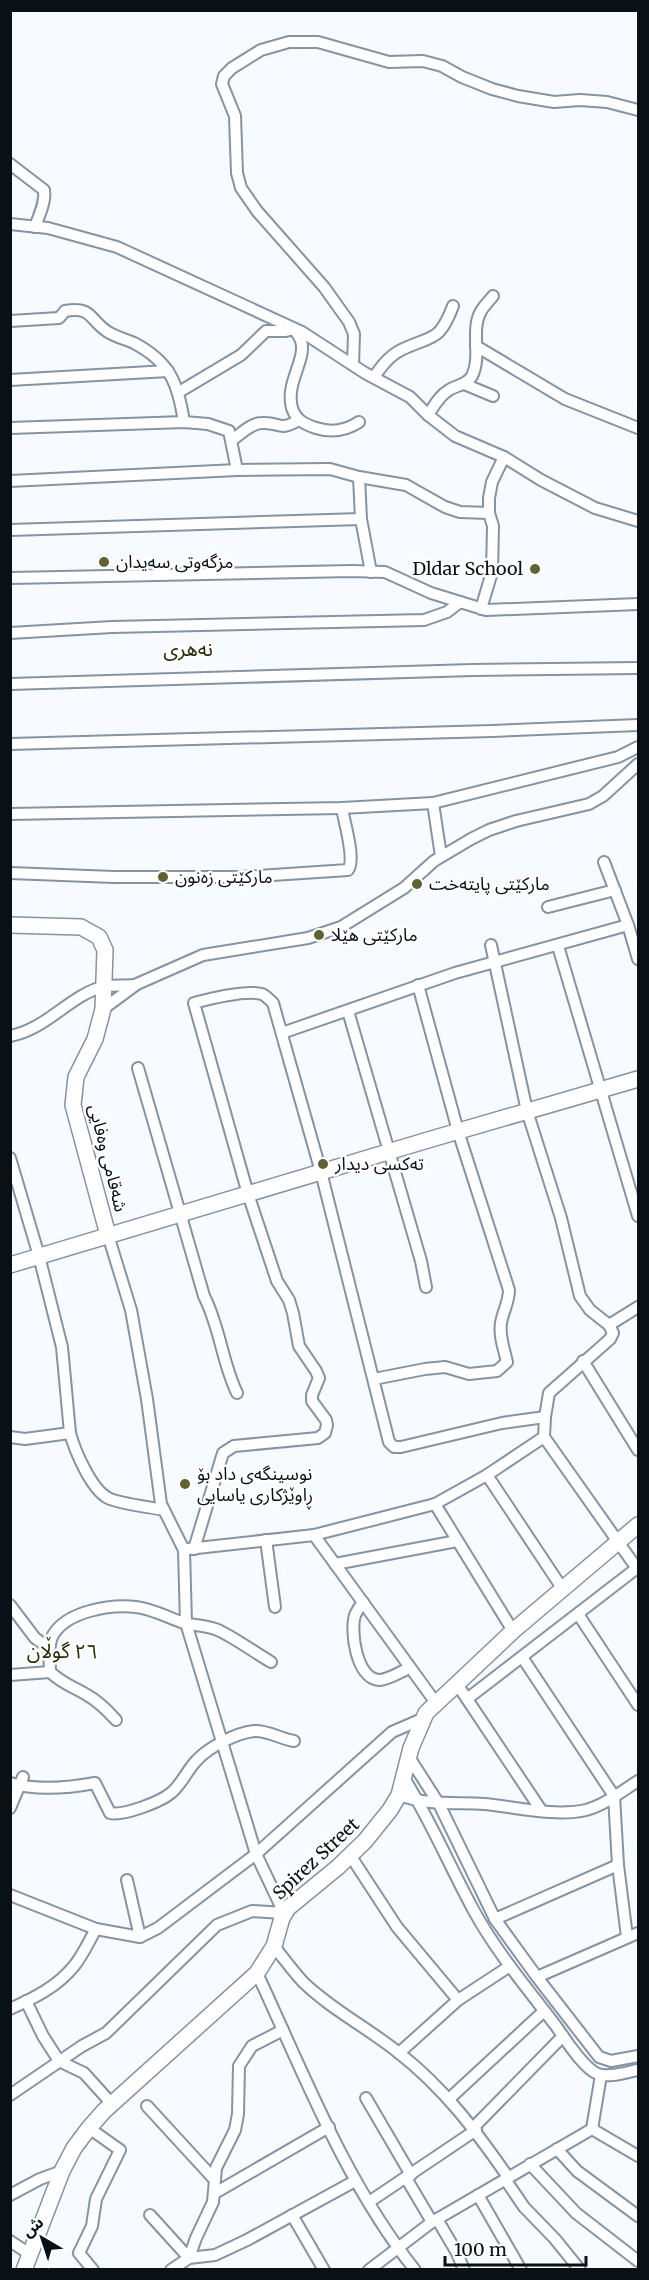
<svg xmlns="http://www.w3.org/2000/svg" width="649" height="2280" font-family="Merriweather,'Noto Sans Arabic',serif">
<rect width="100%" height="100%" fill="#f7fbff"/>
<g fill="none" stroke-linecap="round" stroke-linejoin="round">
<defs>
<g id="street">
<path d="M10 164 44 190C46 202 39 215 35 227"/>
<polyline points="10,224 48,228 117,247 302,332 365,373 410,397 428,415 455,436 504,457 541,480 595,508 638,521"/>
<path d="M10 321 59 318 65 311C93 306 89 320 108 332 116 337 125 339 134 343 170 362 178 383 184 422"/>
<polyline points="476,346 565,399 638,428"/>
<polyline points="353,365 354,334 349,322 324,287 257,211 241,188 237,173 235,116 222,84 224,76 232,68 261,50 289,42 318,42 389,62 423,61 442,66 462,77 492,89 518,96 554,102 580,100 607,102 638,110"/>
<path d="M374 377C381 367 389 356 401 350 432 335 439 343 453 306"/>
<polyline points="10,380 168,371"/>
<polyline points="464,384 493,396"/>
<path d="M179 392 241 355 266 331H286L294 329C296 332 300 337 301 341 307 359 285 383 292 408 296 420 304 424 316 428 332 433 345 431 359 422"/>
<path d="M428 415C434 406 439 396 449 390 457 385 467 385 472 376 482 356 470 330 481 311 484 306 489 301 493 296"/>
<polyline points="10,428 184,422 208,424 229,431 237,470"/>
<path d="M232 440C241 434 251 423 262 423 281 422 278 432 299 420"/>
<polyline points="359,477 361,519 371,572"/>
<polyline points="10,481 237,470 330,469 359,477 406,485 445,507 460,512 489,513"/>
<polyline points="10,530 361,519"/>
<polyline points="10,578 352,571 385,572 431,593 486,610 638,604"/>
<polyline points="481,609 492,572 493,526 489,513 489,498 492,482 504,457"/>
<polyline points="10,633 112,627 424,620 447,612 460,602"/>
<polyline points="10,684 473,670 638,668"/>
<polyline points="10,744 492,731 638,725"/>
<polyline points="433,803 441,856"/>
<polyline points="10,814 342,808 433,803 618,757 638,747"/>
<polyline points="604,862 628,925 638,959"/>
<path d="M10 873 114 877H241L348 870C356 859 344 822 342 808"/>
<polyline points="548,907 615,890"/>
<polyline points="558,946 638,1216"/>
<polyline points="103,1009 137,984 203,955 308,938 341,927 404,888 434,861 471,839 489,830 516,821 589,804 603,796 638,764"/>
<polyline points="348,1011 421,1261 426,1287"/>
<polyline points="282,1033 455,973 628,925"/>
<path d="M10 1036C48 1029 70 994 106 986 114 985 125 986 134 985"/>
<path d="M138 1068 204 1296C220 1327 222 1362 237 1393"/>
<path d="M10 1158 39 1256 62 1347 70 1433C75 1451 91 1489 108 1498 120 1504 150 1507 164 1510"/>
<polyline points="609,1325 638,1307"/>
<polyline points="583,1361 638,1450"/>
<path d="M374 1379 425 1369 445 1367 469 1374 497 1371 507 1362C504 1349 499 1336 501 1323 503 1311 509 1302 509 1290L458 1131 418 985"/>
<polyline points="10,1437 25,1439 70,1433"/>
<polyline points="544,1437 638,1570"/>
<polyline points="487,1475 562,1588"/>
<polyline points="435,1504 513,1631"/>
<polyline points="314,1535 436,1703"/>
<polyline points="266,1540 275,1607"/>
<polyline points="188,1549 314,1535 435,1504 487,1475 544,1437 545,1417 549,1393 610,1339 613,1333 609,1325 590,1310 580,1296 561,1218 527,1111 491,945"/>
<path d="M194 1549 223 1453 234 1446 318 1438 325 1433 327 1425 326 1420 312 1401V1395L319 1378 316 1371 299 1346 293 1313 289 1300 277 1281 248 1194 194 1003C209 999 246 990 262 994 266 996 270 1000 273 1003L321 1172 389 1442 394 1447H401L502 1423 545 1417"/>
<polyline points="335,1564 457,1541"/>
<path d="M363 1602C360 1606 357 1611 355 1615 350 1631 356 1678 379 1680 389 1680 401 1671 410 1668"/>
<polyline points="10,1605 35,1638 49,1648"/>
<polyline points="578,1614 638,1705"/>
<polyline points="522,1657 614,1796 618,1865 627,1937"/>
<polyline points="10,1675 50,1672"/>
<polyline points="457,1684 541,1810"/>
<polyline points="467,1699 637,1568"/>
<path d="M116 1720C107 1710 98 1701 87 1695 72 1686 63 1684 50 1672 50 1661 47 1645 53 1635 67 1611 111 1604 136 1607 153 1609 169 1618 184 1623 196 1626 209 1625 220 1631 238 1640 254 1652 271 1662"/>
<polyline points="409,1757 439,1804 495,1919 537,1977 599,2057 611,2061 638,2056"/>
<path d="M404 1778C431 1821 450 1867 474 1911 497 1953 528 1989 556 2026 565 2039 584 2069 598 2074 610 2078 626 2072 638 2070"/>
<path d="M10 1783C38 1791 68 1788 95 1783L110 1813C124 1816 160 1802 171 1793 182 1784 187 1770 197 1760 209 1747 236 1733 254 1731 268 1730 280 1739 294 1741"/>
<path d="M399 1795C430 1806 454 1802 485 1804 516 1807 555 1817 586 1810 605 1805 622 1791 638 1781"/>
<polyline points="10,1808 23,1777"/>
<polyline points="350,1855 397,1927 458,2000"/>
<polyline points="127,1880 140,1937"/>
<polyline points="10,1895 96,1929 140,1937 158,1928 256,1854 392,1732 422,1719"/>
<polyline points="495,1919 618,1865"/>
<path d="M274 1946C283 1958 293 1971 303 1982 332 2010 368 2028 399 2053 444 2088 476 2131 508 2177"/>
<path d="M257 1973C304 2074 345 2182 415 2270"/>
<polyline points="537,1977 638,1933"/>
<polyline points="26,2001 43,2036 59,2061 84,2073 112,2104"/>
<path d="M10 2009C34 1998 57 1987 74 1966 83 1955 89 1941 96 1929"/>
<polyline points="399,2053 458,2000 510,1966"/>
<polyline points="10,2095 82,2046 106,2033 217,1925 252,1911 284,1913 256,1854 186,1623 184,1550 161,1504 147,1399 131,1310 108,1235"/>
<polyline points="366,2098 411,2175"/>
<polyline points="449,2099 544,2011"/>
<polyline points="147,2106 214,2179"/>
<polyline points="474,2127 563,2036"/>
<polyline points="89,2128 120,2150 96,2199 92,2226 79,2253 93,2270"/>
<polyline points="592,2129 601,2075"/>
<polyline points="592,2129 638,2156"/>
<polyline points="557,2149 577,2171 638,2216"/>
<polyline points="530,2164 576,2213 638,2261"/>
<polyline points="406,2178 432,2222"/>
<polyline points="505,2179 524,2207 555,2239 580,2270"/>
<polyline points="215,2193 329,2127"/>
<polyline points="10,2195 40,2179 62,2171"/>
<polyline points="478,2195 521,2270"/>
<polyline points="369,2202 476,2130"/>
<polyline points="150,2215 189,2258 196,2238 213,2202 216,2168 235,2130 238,2114 239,2066 252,2046 283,2030"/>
<polyline points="292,2215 324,2270"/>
<polyline points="437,2219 457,2253 464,2270"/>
<polyline points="10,2241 31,2255"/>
<polyline points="171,2270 189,2258 215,2255 247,2240 355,2181"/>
<polyline points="369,2270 432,2222 592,2129"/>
</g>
<g id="secondary">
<polyline points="10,925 81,927 99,937 105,950 103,1009 95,1039 76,1077 73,1105 108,1235"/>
<polyline points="10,1265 428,1140 638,1079"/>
<polyline points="24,2270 62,2171 74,2148 89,2128 104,2111 257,1973 274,1946 282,1918 288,1908 338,1867 365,1841 390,1810 399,1795 411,1748 426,1713 513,1631 638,1525"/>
</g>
</defs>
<!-- street casing -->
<use href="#street" stroke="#8294a6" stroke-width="14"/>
<!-- secondary casing -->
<use href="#secondary" stroke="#8294a6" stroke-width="18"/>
<!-- street -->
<use href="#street" stroke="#fff" stroke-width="10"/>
<!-- secondary -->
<use href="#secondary" stroke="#fff" stroke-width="15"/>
</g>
<!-- markers -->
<g fill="#606230" stroke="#fff" stroke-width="2">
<circle cx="104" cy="562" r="6"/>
<circle cx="535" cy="569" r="6"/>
<circle cx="163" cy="877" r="6"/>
<circle cx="417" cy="884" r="6"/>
<circle cx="319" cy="935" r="6"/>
<circle cx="323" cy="1164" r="6"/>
<circle cx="185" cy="1484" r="6"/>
</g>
<g text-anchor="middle" stroke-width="5" stroke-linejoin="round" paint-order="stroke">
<!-- poi labels -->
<g font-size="18" fill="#091016" stroke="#fff" text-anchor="start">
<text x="116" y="568">مزگەوتی سەیدان</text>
<text x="523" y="575" text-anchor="end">Dldar School</text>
<text x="175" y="883">مارکێتی زەنون</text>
<text x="429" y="890">مارکێتی پایتەخت</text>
<text x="331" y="941">مارکێتی هێلا</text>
<text x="335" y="1170">تەكسی دیدار</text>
<text x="197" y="1480">نوسینگەی داد بۆ<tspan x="197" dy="21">ڕاوێژكاری یاسایی</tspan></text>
</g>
<!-- street labels -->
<g font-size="18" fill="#091016" stroke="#fff">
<text transform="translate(108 1158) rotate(76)" y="6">شەقامی وەفایی</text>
<text transform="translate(316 1859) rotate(-43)" y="6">Spirez Street</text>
</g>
<!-- neighbourhood labels -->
<g font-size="20" fill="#2b2c02" stroke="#fff">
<text x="188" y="656">نەھری</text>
<text x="62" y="1658">٢٦ گوڵان</text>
</g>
</g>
<!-- border -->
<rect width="649" height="2280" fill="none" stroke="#091016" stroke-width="24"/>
<!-- north arrow -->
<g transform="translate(42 2238) rotate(321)" stroke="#ffffff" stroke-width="4.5" paint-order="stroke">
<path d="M0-4.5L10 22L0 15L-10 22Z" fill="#091016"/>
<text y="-9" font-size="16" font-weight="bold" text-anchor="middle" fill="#091016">ش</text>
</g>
<!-- scale -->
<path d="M445 2256v9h141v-9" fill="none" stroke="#091016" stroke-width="3"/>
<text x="454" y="2256" font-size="18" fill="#091016" stroke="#ffffff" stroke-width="4.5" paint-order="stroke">100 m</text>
</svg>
